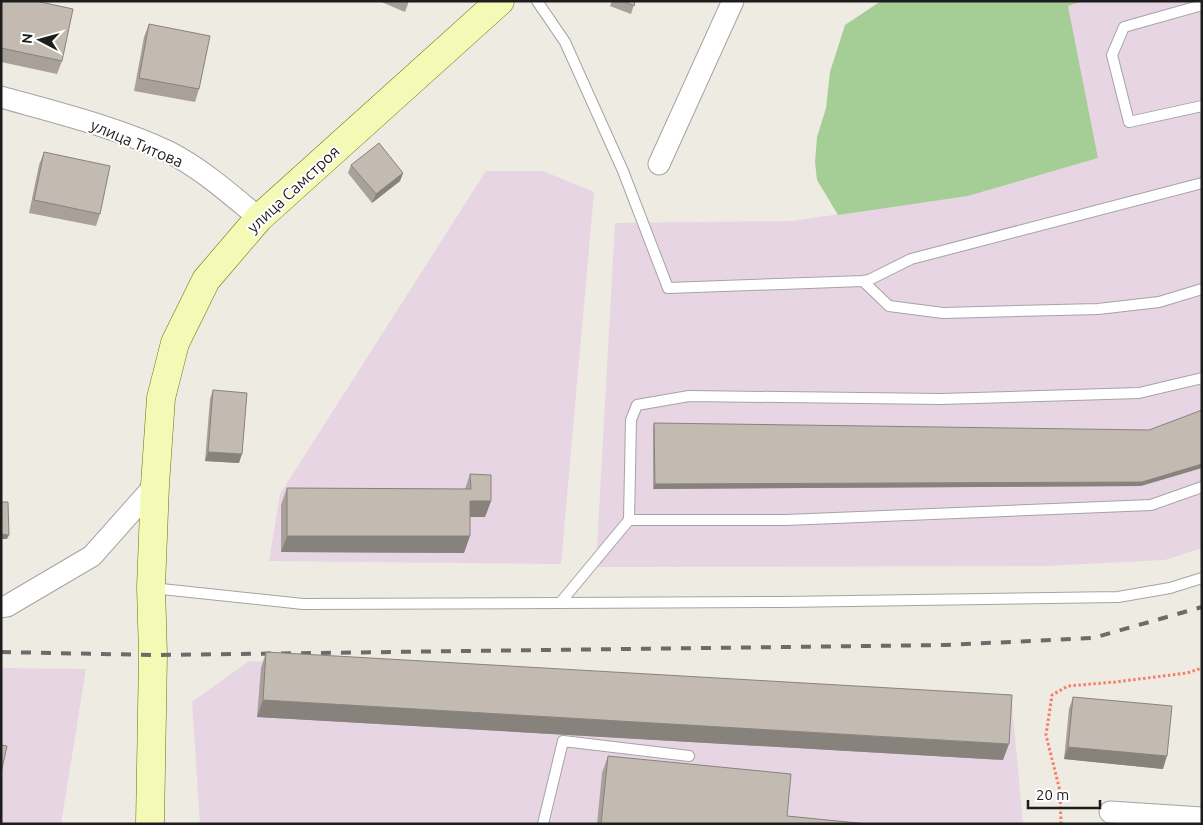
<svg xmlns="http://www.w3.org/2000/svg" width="1203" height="825" font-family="Ubuntu,sans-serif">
<rect width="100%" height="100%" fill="#eeebe3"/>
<!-- industrial -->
<g fill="#e8d5e3">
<polygon points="1083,1 1202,1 1202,548 1165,560 1045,566 596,567 615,223 791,221 968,196 1098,158 1068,6"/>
<polygon points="486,171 543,171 594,192 561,564 269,561 280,494"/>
<polygon points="249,661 1012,703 1023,824 200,824 192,702"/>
<polygon points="1,668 86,669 61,824 1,824"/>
</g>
<!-- forest -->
<polygon fill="#a5ce97" points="881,1 1083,1 1068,6 1098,158 968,196 838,215 817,180 815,162 817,137 826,108 830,72 845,25"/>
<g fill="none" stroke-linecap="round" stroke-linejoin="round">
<defs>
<g id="lane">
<polyline points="537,1 565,42 623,171 668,288 863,281 869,280 911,259 1202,183"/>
<polyline points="1202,5 1124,27 1112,55 1129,122 1202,106"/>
<polyline points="863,281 889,306 943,313 1098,309 1159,302 1202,289"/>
<polyline points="629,520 786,520 1151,505 1202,487"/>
<polyline points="152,588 303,604 783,602 1118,597 1170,588 1202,578"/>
<polyline points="560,603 629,520 631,420 637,405 689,396 941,399 1139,393 1202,378"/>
<polyline points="543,824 563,741 689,756"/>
</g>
<g id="street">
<path d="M1 97C58 113 116 127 169 152 202 169 230 194 259 218"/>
<polyline points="659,164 733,1"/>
<polyline points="1,607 7,606 92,556 155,485"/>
<polyline points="1110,812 1202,818"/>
</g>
<polyline id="secondary" points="150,824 153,655 151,587 155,485 161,398 175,343 206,280 259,218 500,1"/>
</defs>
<!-- lane casing -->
<use href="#lane" stroke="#a4a4a4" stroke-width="12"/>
<!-- street casing -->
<use href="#street" stroke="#a4a4a4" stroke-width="23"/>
<!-- secondary casing -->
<use href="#secondary" stroke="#647404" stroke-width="29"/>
<!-- path -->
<polyline stroke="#fa7c68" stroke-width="3" stroke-dasharray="2.5 2.5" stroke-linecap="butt" points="1061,824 1060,791 1046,735 1052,695 1068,686 1115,682 1187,673 1202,668"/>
<!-- lane -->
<use href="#lane" stroke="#fff" stroke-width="10"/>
<!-- street -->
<use href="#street" stroke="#fff" stroke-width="21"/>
<!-- secondary -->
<use href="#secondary" stroke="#f4fab6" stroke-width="28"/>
<!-- rail -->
<polyline stroke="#6b6b6b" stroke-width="4" stroke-dasharray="10 10" stroke-linecap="butt" points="1,652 153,655 946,645 1093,638 1202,607"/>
</g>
<!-- wall -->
<g fill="#a8a099">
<polygon points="1,1 62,61 57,74 1,62"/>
<polygon points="379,1 409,1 405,12"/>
<polygon points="612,1 635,1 631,14 610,6"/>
<polygon points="149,24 199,89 195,102 134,91 144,37"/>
<polygon points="44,152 100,214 96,226 29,213 39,165"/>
<polygon points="351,165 403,173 400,181 372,203 348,173"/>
<polygon points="213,390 239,463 205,461 210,399"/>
<polygon points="654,423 1141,486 653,489 653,427"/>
<polygon points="470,474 491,501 485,517 470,517 464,553 281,552 281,505 287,488 465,489"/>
<polygon points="266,652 1003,760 257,717 261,668"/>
<polygon points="1073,697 1163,769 1064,759 1069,709"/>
<polygon points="608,756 787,816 868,824 597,824 602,773"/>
</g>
<!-- shaded-wall -->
<g fill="#88827d">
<polygon points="403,173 400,181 372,203 376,194"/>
<polygon points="208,452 242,454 239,463 205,461"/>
<polygon points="1202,464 1202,468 1141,486 653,489 655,484"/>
<polygon points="470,501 491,501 485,517 464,517"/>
<polygon points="1,534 9,535 7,539 1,539"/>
<polygon points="287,536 470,536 464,553 281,552"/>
<polygon points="263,700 1009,744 1003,760 257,717"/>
<polygon points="1068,747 1167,756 1163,769 1064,759"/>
</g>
<!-- building -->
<g fill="#c3bab2" stroke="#88827d">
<polygon points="1,1 36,1 73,9 62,61 1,48"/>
<polygon points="623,1 635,1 634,6"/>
<polygon points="149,24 210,36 199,89 139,78"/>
<polygon points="379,143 403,173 376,194 351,165"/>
<polygon points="44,152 110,166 100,214 34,200"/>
<polygon points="213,390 247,393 242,454 208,452"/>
<polygon points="1202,410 1202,464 1142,482 655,484 654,423 1149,430"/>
<polygon points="470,474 491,475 491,501 470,501 470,536 287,536 287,488 471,489"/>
<polygon points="1,502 8,502 9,535 1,534"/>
<polygon points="266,652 1012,695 1009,744 263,700"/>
<polygon points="1073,697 1172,706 1167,756 1068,747"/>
<polygon points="1,745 7,746 1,773"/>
<polygon points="608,756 791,774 787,816 868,824 601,824"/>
</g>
<g text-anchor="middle" stroke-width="4" stroke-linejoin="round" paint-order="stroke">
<!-- street labels -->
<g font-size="16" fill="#1d1d1d" stroke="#fff">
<text transform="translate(137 143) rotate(23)" y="6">улица Титова</text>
<text transform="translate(293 189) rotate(-43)" y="6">улица Самстроя</text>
</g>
</g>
<!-- border -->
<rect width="1203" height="825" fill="none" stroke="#1d1d1d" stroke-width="5"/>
<!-- north arrow -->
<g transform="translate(40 40) rotate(276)" stroke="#ffffff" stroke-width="4" paint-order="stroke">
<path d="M0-4L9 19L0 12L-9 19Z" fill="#1d1d1d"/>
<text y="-8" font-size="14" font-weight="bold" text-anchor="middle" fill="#1d1d1d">N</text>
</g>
<!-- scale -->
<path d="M1028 800v8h72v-8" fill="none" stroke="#1d1d1d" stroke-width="2.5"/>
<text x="1036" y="800" font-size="15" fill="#1d1d1d" stroke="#ffffff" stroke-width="4" paint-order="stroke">20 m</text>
</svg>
